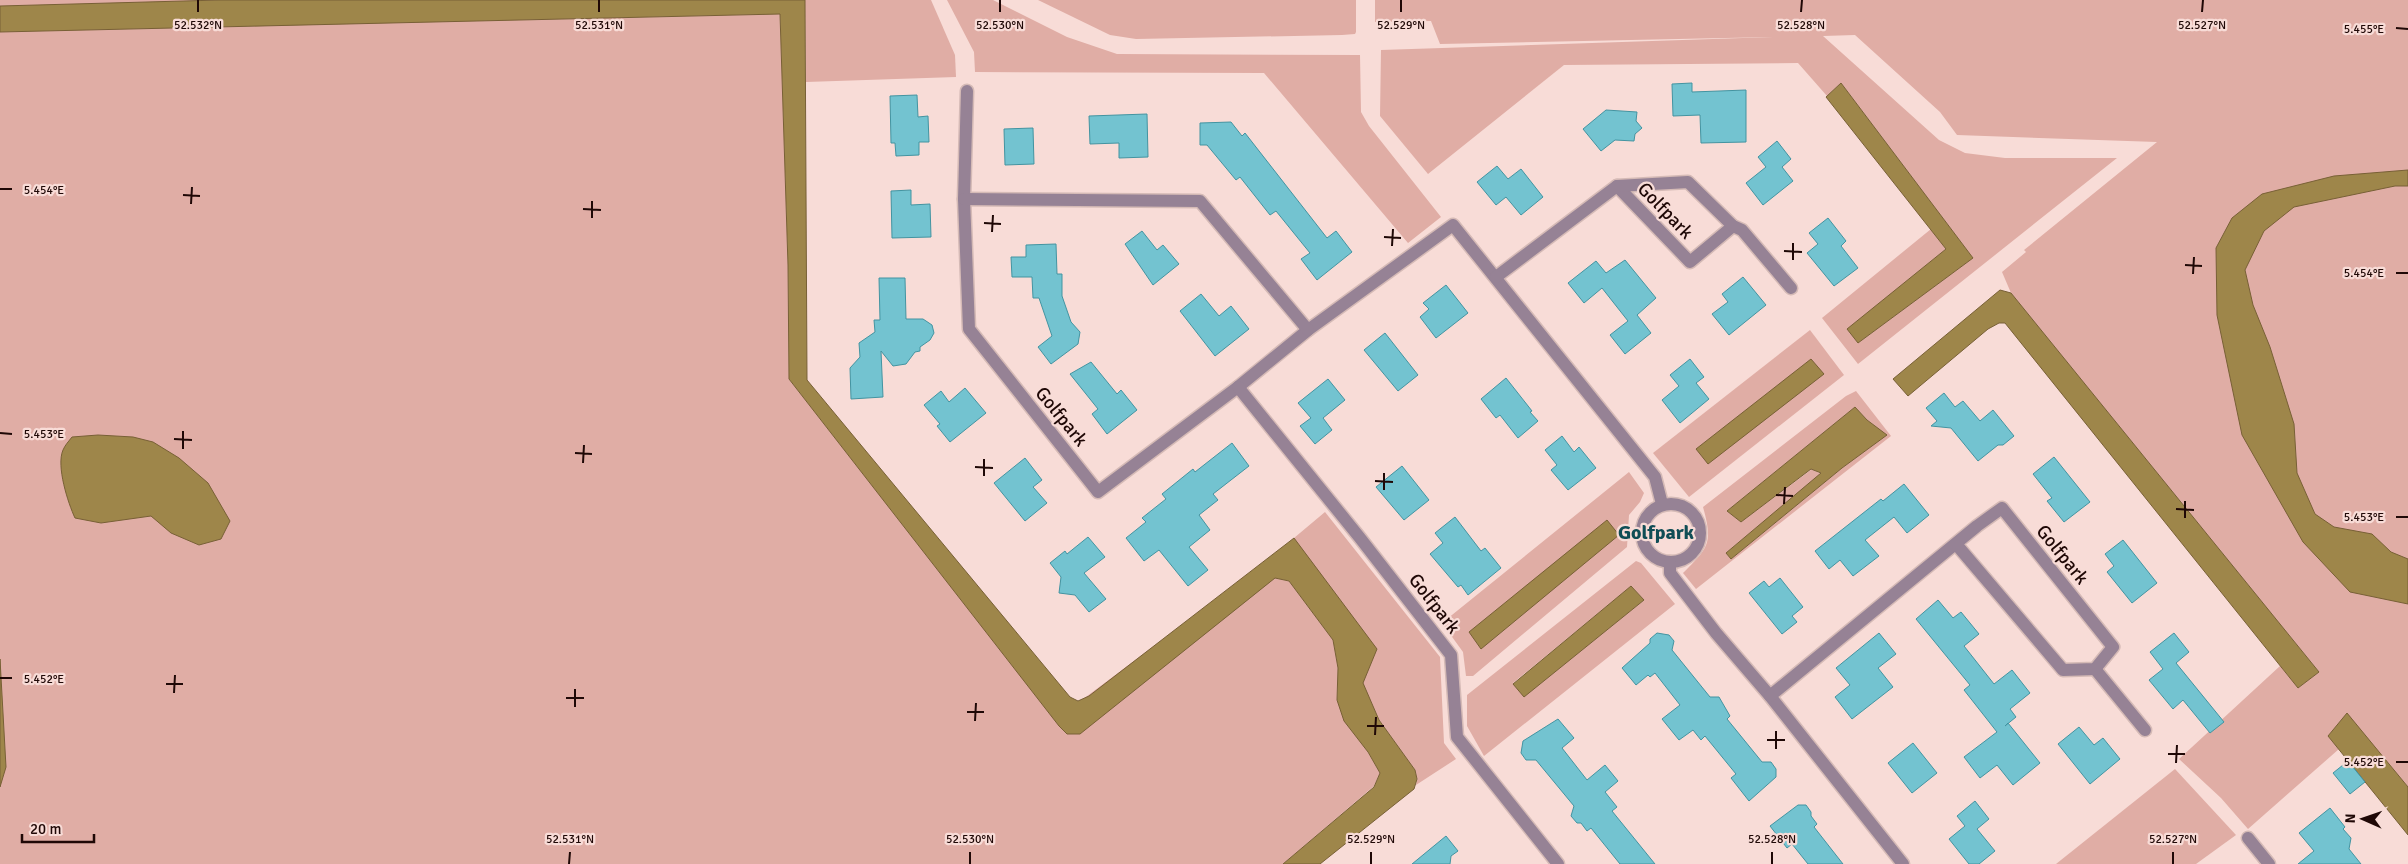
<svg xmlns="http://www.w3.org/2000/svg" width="2408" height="864" font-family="Signika,sans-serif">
<rect width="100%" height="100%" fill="#f8dcd7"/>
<!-- green -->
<g fill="#e0ada5" fill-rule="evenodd">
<polygon points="0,0 749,0 750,14 780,14 788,265 789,379 1055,720 1265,563 1272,580 1275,578 1289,581 1333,640 1338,668 1337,700 1380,773 1374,786 1283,864 0,864"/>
<polygon points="805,0 931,0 955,55 956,77 806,82"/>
<polygon points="947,0 993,0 1067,37 1117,54 1360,55 1361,112 1369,126 1441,217 1408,243 1264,73 975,72 974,52"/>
<polygon points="1038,0 1356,0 1356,32 1355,34 1342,35 1136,39 1110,35"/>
<polygon points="1375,0 2408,0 2408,787 2347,714 2328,736 2339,749 2248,829 2221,798 2179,759 2280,666 2298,688 2319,672 2011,293 2002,272 2026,252 2024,250 2157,142 1957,135 1940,112 1855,35 1823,36 1939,140 1965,153 2005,158 2117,158 1858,364 1822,318 1931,229 1946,249 1848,329 1858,343 1973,258 1841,83 1827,96 1798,63 1564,65 1428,174 1380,116 1381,50 1773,37 1440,44 1431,21 1375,22"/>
<polygon points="1810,330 1844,375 1689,497 1653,453"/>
<path d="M1856 391 1891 436 1696 589 1683 573C1709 547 1713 543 1703 507L1846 396ZM1855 407 1867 420 1886 435 1842 468 1731 559 1726 553 1821 474 1812 469 1741 522 1727 511Z"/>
<polygon points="1629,472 1644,493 1640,502 1629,515 1627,547 1473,676 1466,676 1463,652 1442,623"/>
<polygon points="1325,512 1440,657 1444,743 1456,759 1416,785 1417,779 1415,770 1379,720 1294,538"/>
<path d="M1636 561 1641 563 1675 604 1484 756 1467 726V695ZM1631 586 1644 600 1524 696 1513 683Z"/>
<polygon points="2175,769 2236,835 2196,864 2056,864"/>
</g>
<!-- water -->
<g fill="#9e864a" stroke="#786036">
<polygon points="220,0 805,0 807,380 1070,697 1078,701 1089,696 1294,538 1377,649 1363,683 1379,720 1415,770 1417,779 1414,789 1320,864 1283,864 1374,787 1380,773 1368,752 1344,721 1337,700 1338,668 1333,640 1289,581 1275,578 1080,734 1067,734 1059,726 789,379 788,265 780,14 0,32 0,6"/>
<polygon points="1841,83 1973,258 1858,343 1847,329 1946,249 1826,97"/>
<polygon points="2408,170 2408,186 2395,186 2294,207 2264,231 2245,270 2253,305 2270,347 2294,424 2297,473 2315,514 2334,527 2372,534 2391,552 2408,559 2408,604 2350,592 2303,542 2242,435 2217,315 2216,248 2232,218 2262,194 2334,176"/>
<polygon points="2000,290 2011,293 2319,672 2298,688 2005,323 1999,323 1988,329 1908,396 1893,379"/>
<polygon points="1811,359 1824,374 1708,464 1696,449"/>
<polygon points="1855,407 1867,420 1887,435 1842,468 1731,559 1726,553 1821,473 1811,469 1741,522 1727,511"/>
<path d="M98 435 133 437 153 442 179 458 208 483 230 521 221 539 199 545 171 533 151 516 101 523 75 518C68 503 56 466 63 450 65 445 69 441 72 437Z"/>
<polygon points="1607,520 1619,535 1481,649 1469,632"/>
<polygon points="1631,586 1644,600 1524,697 1513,684"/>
<polygon points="0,659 6,767 0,787"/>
<polygon points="2347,713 2408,787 2408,835 2328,736"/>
</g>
<!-- building -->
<g fill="#73c3d0" stroke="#4394a1">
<polygon points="1692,83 1692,92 1746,90 1746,142 1701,143 1700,115 1673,116 1672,84"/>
<polygon points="917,95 918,117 928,116 929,142 919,142 919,155 896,156 895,143 891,143 890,96"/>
<polygon points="1606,110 1637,112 1636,121 1642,128 1635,134 1634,141 1615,140 1601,151 1583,129"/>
<polygon points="1147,114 1148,157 1119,158 1119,143 1090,144 1089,116"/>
<polygon points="1231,122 1242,136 1245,133 1327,238 1336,231 1352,252 1317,280 1301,259 1310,253 1276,211 1270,215 1240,177 1236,180 1207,145 1200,145 1200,123"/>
<polygon points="1033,128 1034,164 1005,165 1004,129"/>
<polygon points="1777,141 1791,159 1782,167 1793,181 1763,205 1746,183 1766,167 1758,157"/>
<polygon points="1497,166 1508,179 1521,169 1543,197 1521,215 1506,197 1496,205 1477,182"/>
<polygon points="911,190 911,205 930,204 931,237 892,238 891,191"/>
<polygon points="1828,218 1846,241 1841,246 1858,268 1834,286 1807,253 1818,244 1809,233"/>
<polygon points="1142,231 1157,250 1163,245 1179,264 1153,285 1125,244"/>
<polygon points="1056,244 1057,274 1062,274 1062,296 1071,322 1080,332 1078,344 1051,364 1038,347 1052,336 1039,298 1033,298 1032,277 1012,277 1011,257 1026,257 1026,245"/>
<polygon points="1625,260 1656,298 1637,315 1651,333 1625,354 1610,335 1628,321 1602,288 1584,303 1568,283 1596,261 1606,273"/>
<polygon points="1743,277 1766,305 1729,335 1712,314 1728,302 1722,294"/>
<polygon points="879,278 905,278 906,319 923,319 932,325 934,333 930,340 920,347 920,351 915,352 906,364 893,366 881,351 883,397 851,399 850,368 860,357 859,343 875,332 874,320 880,320"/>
<polygon points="1446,285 1468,313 1436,338 1420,317 1429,309 1423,303"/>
<polygon points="1201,294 1219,316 1231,306 1249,329 1215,356 1180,311"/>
<polygon points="1385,333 1418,375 1398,391 1364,350"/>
<polygon points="1690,359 1704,377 1696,383 1709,399 1680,423 1662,400 1679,386 1670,375"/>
<polygon points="1091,362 1117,394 1121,390 1137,410 1107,434 1092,414 1098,409 1070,374"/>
<polygon points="1506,378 1532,411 1530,412 1538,421 1518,438 1500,415 1496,418 1481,399"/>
<polygon points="1328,379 1345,400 1323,418 1332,430 1315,444 1300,426 1311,418 1298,403"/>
<polygon points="965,388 986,413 950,442 937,426 940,424 924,405 941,391 949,402"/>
<polygon points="1944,393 1955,407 1963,401 1980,421 1993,410 2014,436 2003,445 1998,445 1978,461 1951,428 1931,426 1937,421 1926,408"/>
<polygon points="1562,436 1574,452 1579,447 1596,468 1568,490 1551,470 1557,465 1545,450"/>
<polygon points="1232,443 1249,466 1213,494 1218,500 1199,515 1210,530 1189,547 1208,570 1188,586 1159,550 1144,561 1126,538 1146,522 1142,518 1166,499 1162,494 1193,469 1195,472"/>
<polygon points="2054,457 2090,502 2064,522 2047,501 2052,498 2033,474"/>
<polygon points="1025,458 1042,480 1033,487 1047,503 1025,521 994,483"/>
<polygon points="1402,466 1429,500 1404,520 1376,487"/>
<polygon points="1904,484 1929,515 1907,533 1894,517 1865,540 1879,556 1853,576 1840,560 1829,569 1815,551 1881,499 1883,501"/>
<polygon points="1455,517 1481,551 1485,548 1501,568 1468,595 1461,585 1458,587 1430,554 1443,543 1435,533"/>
<polygon points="1088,537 1105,557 1084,573 1106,599 1089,612 1075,595 1059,593 1061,577 1050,563 1065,551 1067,554"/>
<polygon points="2123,540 2157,583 2132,603 2107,572 2114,566 2105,554"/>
<polygon points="1780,578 1803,607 1792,616 1797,622 1782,634 1749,593 1764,581 1769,587"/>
<polygon points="1938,600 1953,618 1961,612 1979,634 1964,646 1994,684 2012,670 2030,693 2010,709 2016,717 2005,726 2008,723 2040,763 2013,785 1997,765 1980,778 1964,757 1997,732 1964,690 1970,685 1916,619"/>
<polygon points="1657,633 1669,635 1674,641 1672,650 1710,697 1719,697 1730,716 1727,719 1762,762 1771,762 1776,769 1776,777 1749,801 1731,778 1736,774 1705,736 1701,740 1693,730 1679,740 1662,719 1680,705 1655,673 1650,677 1648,675 1636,685 1622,668 1650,643 1650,639"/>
<polygon points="1879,633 1896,654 1878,668 1893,687 1852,719 1835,697 1850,685 1836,668"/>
<polygon points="2174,633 2189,652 2176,663 2224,722 2210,733 2183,700 2173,709 2149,680 2163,669 2150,652"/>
<polygon points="1558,719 1574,738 1562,748 1587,780 1605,765 1618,781 1605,792 1617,807 1612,811 1655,864 1620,864 1591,828 1587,831 1581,823 1577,823 1571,816 1574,806 1536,760 1526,760 1521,753 1523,741"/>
<polygon points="2079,727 2094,745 2103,738 2120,759 2090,784 2058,744"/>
<polygon points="1913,743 1937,773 1912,793 1888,763"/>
<polygon points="2348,761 2365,782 2350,794 2333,773"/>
<polygon points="1975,801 1989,819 1977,829 1995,851 1979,864 1969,864 1949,839 1965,826 1957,816"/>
<polygon points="1798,805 1806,805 1811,812 1811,816 1817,824 1814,827 1843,864 1808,864 1792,844 1787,848 1770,826"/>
<polygon points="2330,808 2345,827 2343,829 2351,838 2349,849 2361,864 2298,864 2314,851 2299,833"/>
<polygon points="1446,836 1458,851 1451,856 1450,864 1412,864"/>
</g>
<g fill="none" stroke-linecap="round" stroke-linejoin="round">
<defs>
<g id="minor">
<polyline points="967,91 964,199 969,329 1098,492 1238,387 1308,330 1453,225 1655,477 1662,504"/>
<polyline points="1617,186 1690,262 1733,226"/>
<polyline points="964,199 1200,201 1308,330"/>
<polyline points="1496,277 1617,186 1688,182 1733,226 1742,230 1791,288"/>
<polyline points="1238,387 1360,538 1451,655 1457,737 1558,864"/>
<circle cx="1671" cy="533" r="29"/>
<polyline points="1670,562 1670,573 1716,633 1770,696 1903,864"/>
<polyline points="2095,669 2145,730"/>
<polyline points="1770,696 1977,526 2002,508 2113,647 2095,669 2063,670 1956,544"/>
<polyline points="2248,838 2269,864"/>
</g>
</defs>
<!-- minor casing -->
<use href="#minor" stroke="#d5bab6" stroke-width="15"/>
<!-- minor -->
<use href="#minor" stroke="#968295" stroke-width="12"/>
</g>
<!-- ticks -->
<path fill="none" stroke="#1f0806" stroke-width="2" d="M198 12V0M599 12V0M1000 12V0M1401 12V0M1801 12 1802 0M2202 12 2203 0M2396 28 2408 29M0 189H12M183 195 200 196M191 204 192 187M583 209 601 210M592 218V201M984 223 1001 224M992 232 993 215M1384 237 1401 238M1392 246 1393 229M1784 251 1802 252M1793 260V243M2185 265 2202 266M2396 273H2408M2193 274 2194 257M0 433 12 434M174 439 192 440M183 449V431M575 453 592 454M583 463 584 445M975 467 993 468M984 476V459M1375 481 1393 482M1384 490V473M1776 495 1793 496M1784 504 1785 487M2176 509 2194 510M2396 517H2408M2185 518V501M0 678H12M166 684H183M174 693 175 675M566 698H584M575 707V689M967 712H984M975 721 976 703M1367 726H1384M1375 735 1376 717M1767 740H1785M1776 749V731M2168 754H2185M2396 762H2408M2176 763 2177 745M569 864 570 852M970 864V852M1371 864V852M1772 864V852M2173 864V852"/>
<g text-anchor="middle" stroke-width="4.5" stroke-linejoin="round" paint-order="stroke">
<!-- street labels -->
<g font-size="19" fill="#1f0806" stroke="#f8dcd7">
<text transform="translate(1666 210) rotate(46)" y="7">Golfpark</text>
<text transform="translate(1062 416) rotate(51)" y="7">Golfpark</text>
<text transform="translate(2063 554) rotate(51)" y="7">Golfpark</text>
<text transform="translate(1435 603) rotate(52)" y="7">Golfpark</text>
</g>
<!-- neighbourhood labels -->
<g font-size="20" font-weight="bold" fill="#104d55" stroke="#f8dcd7">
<text x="1656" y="539">Golfpark</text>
</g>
</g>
<g font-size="12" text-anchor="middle" fill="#1f0806" stroke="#f8dcd7" stroke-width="4.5" stroke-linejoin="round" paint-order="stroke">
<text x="198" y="29">52.532°N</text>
<text x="599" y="29">52.531°N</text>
<text x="1000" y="29">52.530°N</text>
<text x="1401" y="29">52.529°N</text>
<text x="1801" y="29">52.528°N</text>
<text x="2202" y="29">52.527°N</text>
<text x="2364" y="33">5.455°E</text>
<text x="44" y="194">5.454°E</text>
<text x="2364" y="277">5.454°E</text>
<text x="44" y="438">5.453°E</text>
<text x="2364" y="521">5.453°E</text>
<text x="44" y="683">5.452°E</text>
<text x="2364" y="766">5.452°E</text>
<text x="570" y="843">52.531°N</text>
<text x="970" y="843">52.530°N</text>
<text x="1371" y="843">52.529°N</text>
<text x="1772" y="843">52.528°N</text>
<text x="2173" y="843">52.527°N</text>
</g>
<!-- north arrow -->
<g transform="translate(2363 819) rotate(272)" stroke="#f8dcd7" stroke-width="4" paint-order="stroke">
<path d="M0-4L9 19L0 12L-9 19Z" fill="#1f0806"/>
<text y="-8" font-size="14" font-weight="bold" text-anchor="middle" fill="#1f0806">N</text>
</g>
<!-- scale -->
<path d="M22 834v8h72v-8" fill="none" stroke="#1f0806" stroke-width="2.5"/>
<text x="30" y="834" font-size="15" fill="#1f0806" stroke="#f8dcd7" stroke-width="4" paint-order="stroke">20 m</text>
</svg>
